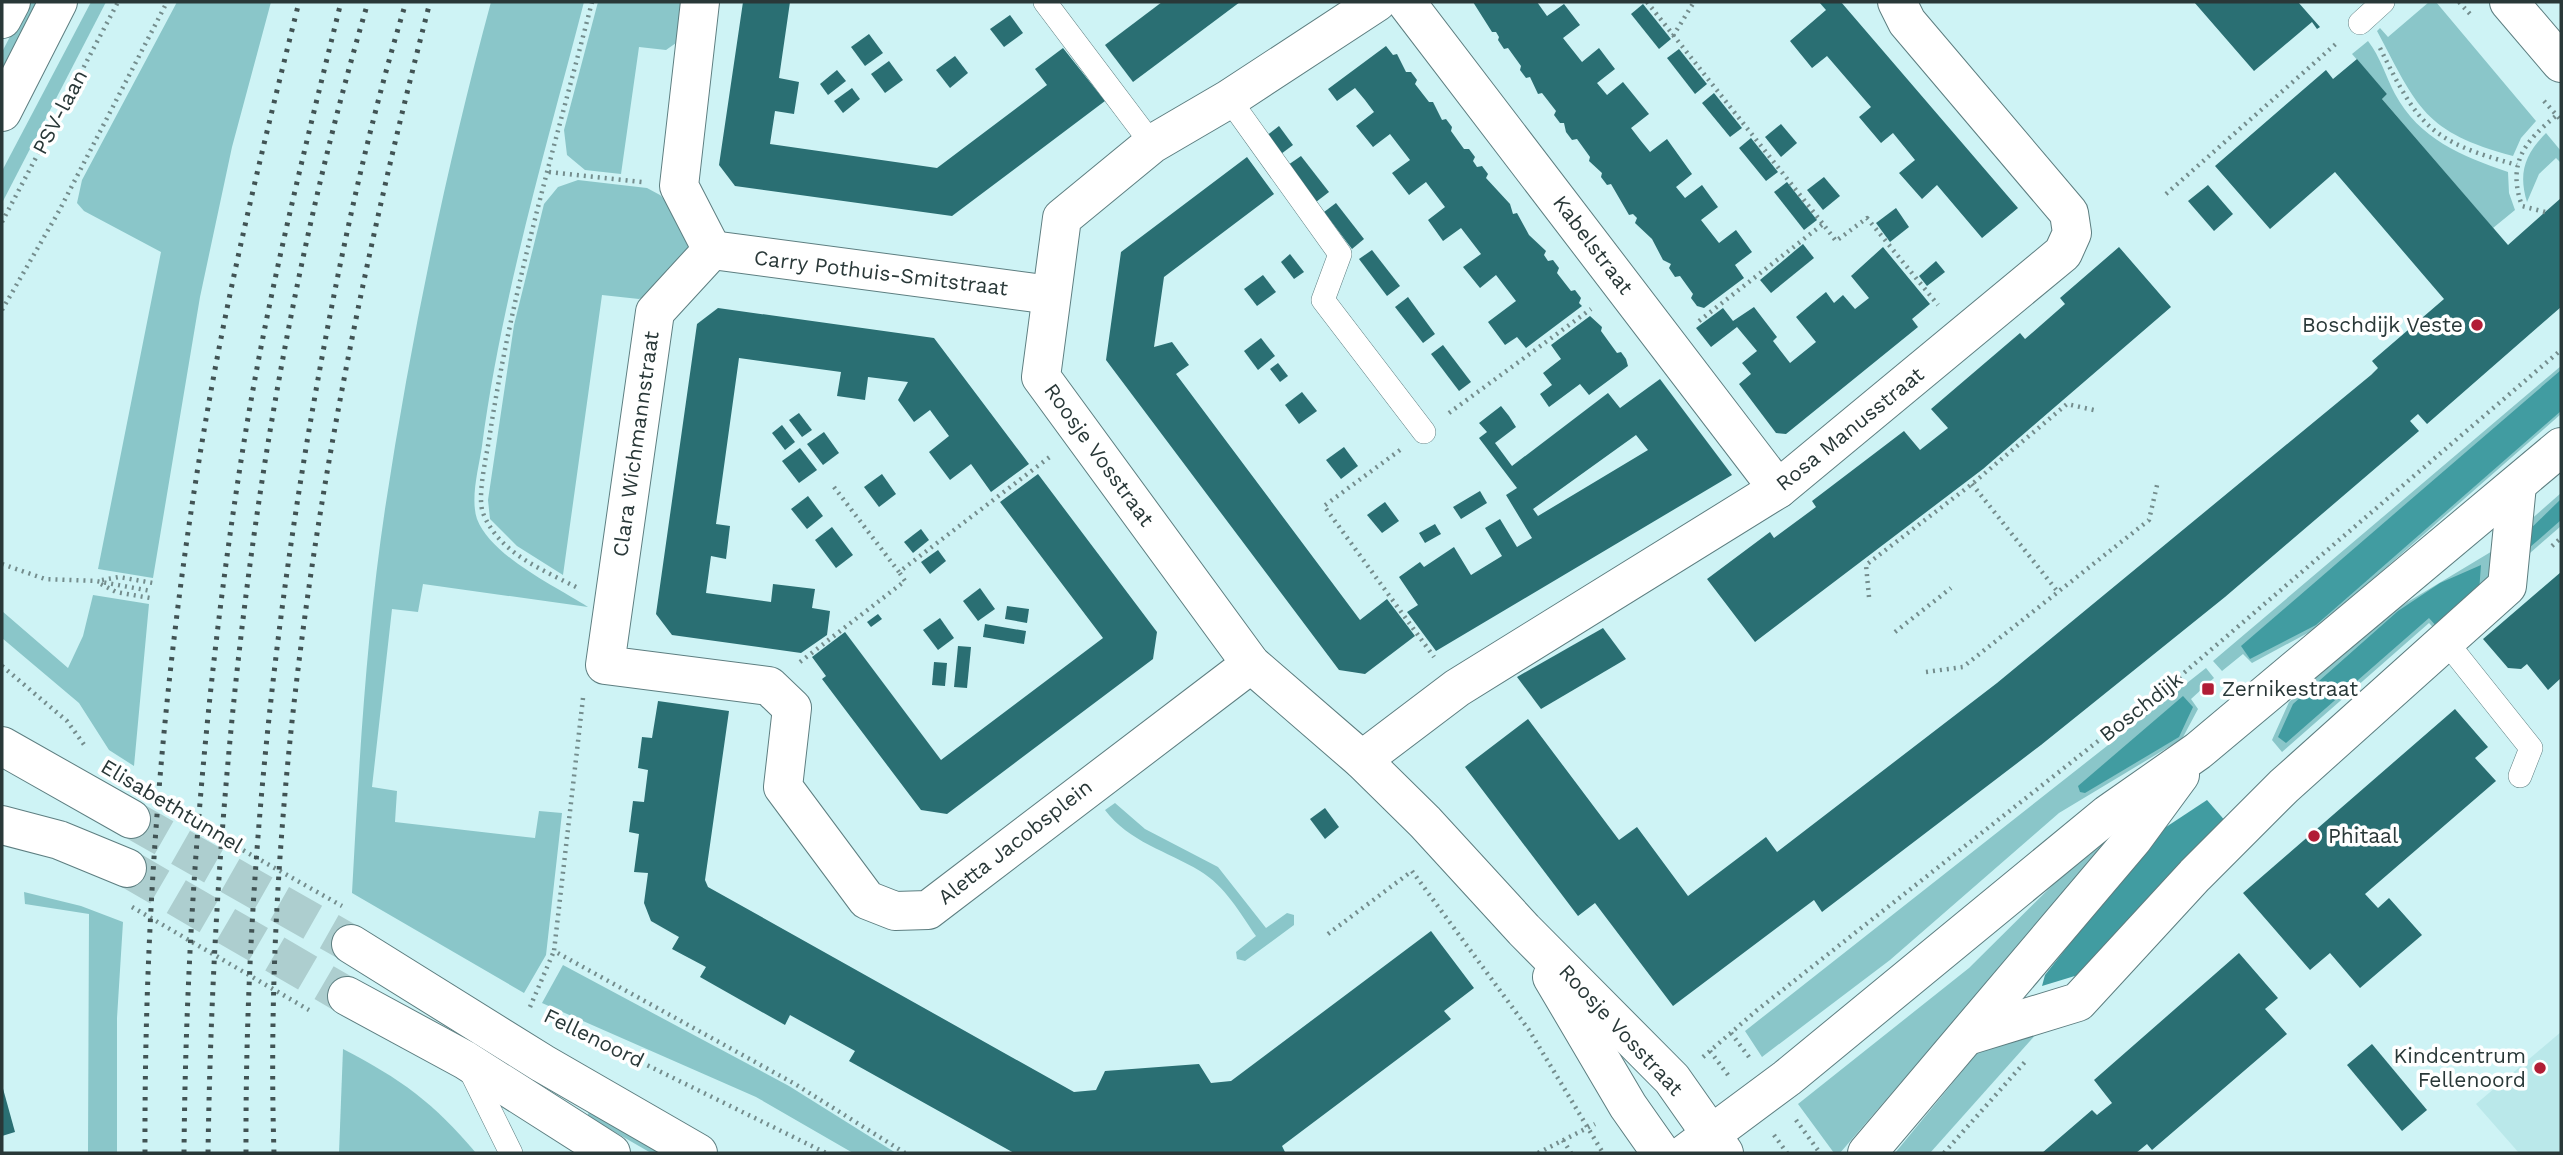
<svg xmlns="http://www.w3.org/2000/svg" width="2563" height="1155" font-family="'Work Sans',sans-serif">
<rect width="100%" height="100%" fill="#cef3f5"/>
<!-- built -->
<polygon fill="#bae8ea" points="2561,1032 2561,1153 2519,1153 2476,1104"/>
<!-- green -->
<g fill="#8ac6c9">
<polygon points="28,2 45,2 2,84 2,52"/>
<polygon points="91,2 106,2 2,203 2,171"/>
<polygon points="177,2 271,2 232,147 200,297 153,578 98,569 161,252 84,211 77,203 82,180"/>
<path d="M491 2H584C546 149 502 295 482 446 479 467 470 498 477 519 491 556 555 586 588 607L423 584 418 612 392 609 372 787 397 791 395 822 535 838 539 811 562 813 546 955 524 993 352 893C359 765 366 636 385 509 411 338 446 168 491 2Z"/>
<polygon points="598,2 681,2 676,43 666,50 639,47 621,174 585,170 567,155 564,130"/>
<path d="M2429 2H2436L2536 121 2521 138 2513 156C2424 132 2418 108 2377 31L2380 28 2388 37Z"/>
<path d="M2368 41C2380 56 2386 77 2395 94 2419 139 2462 156 2508 172L2509 193 2515 210 2493 228 2382 99 2387 94 2352 54Z"/>
<path d="M2546 133 2561 151V163L2556 158 2539 174 2527 202C2518 173 2525 154 2546 133Z"/>
<polygon points="578,180 647,188 660,195 684,219 691,236 686,255 651,293 639,299 602,295 563,575 517,546 490,519 488,500 514,325 544,204 558,187"/>
<polygon points="2561,366 2561,414 2317,628 2252,663 2243,654 2222,671 2213,661"/>
<polygon points="2561,493 2561,526 2522,560 2528,522"/>
<polygon points="2494,550 2497,568 2439,634 2429,623 2282,752 2272,740 2289,702 2368,632 2401,606"/>
<polygon points="93,595 149,604 134,766 109,750 79,703 2,638 2,611 68,668 83,636"/>
<polygon points="2206,668 2214,678 2191,699 2198,709 2182,739 2059,813 1890,960 1762,1057 1745,1031"/>
<polygon points="2145,799 1840,1153 1834,1153 1798,1104 1969,968 2083,855"/>
<path d="M1115 803 1145 829 1218 867 1266 928 1287 913 1294 915V925L1245 961 1237 959 1236 952 1256 936C1240 913 1225 886 1200 871 1167 851 1129 842 1105 810Z"/>
<polygon points="24,892 81,906 123,922 117,1018 117,1153 88,1153 89,914 25,904"/>
<polygon points="563,965 789,1086 896,1153 853,1153 756,1097 542,1003"/>
<polygon points="2039,1031 1930,1153 1895,1153 1978,1052"/>
<path d="M343 1049C401 1079 434 1103 476 1153H339Z"/>
<polygon points="593,1105 674,1153 651,1153 587,1116"/>
</g>
<!-- water -->
<g fill="#419ca1">
<polygon points="2561,370 2561,411 2316,625 2250,659 2241,646"/>
<polygon points="2561,499 2561,520 2529,548 2524,535"/>
<polygon points="2481,565 2479,592 2438,628 2429,618 2286,743 2278,737 2293,704 2398,611 2440,583"/>
<polygon points="2183,696 2193,707 2179,737 2085,793 2080,792 2078,786"/>
<polygon points="2207,800 2227,823 2078,975 2042,986 2045,975 2157,833"/>
</g>
<!-- building -->
<g fill="#2a6f73" fill-rule="evenodd">
<polygon points="743,2 790,2 779,78 799,82 794,114 775,111 770,144 937,168 1047,85 1035,69 1063,48 1105,101 952,216 735,186 719,165"/>
<polygon points="1162,2 1240,2 1133,82 1105,45"/>
<polygon points="1473,2 1537,2 1547,16 1564,4 1580,25 1563,38 1582,62 1599,48 1615,69 1597,83 1607,95 1623,82 1649,114 1631,128 1641,141 1650,152 1667,139 1692,174 1676,187 1685,198 1702,185 1718,207 1701,220 1719,243 1736,230 1752,252 1735,265 1744,278 1704,308 1697,306 1691,298 1693,294 1680,276 1675,277 1669,268 1671,264 1663,260 1652,239 1635,223 1637,218 1633,214 1629,215 1611,184 1607,185 1601,177 1602,173 1589,161 1590,157 1577,139 1572,140 1566,132 1564,123 1560,123 1554,115 1556,111 1542,93 1538,94 1530,77 1526,78 1520,70 1521,66 1508,48 1504,49 1498,40 1499,37 1496,32 1492,32"/>
<polygon points="1819,2 1841,2 2018,208 1982,238 1937,185 1922,199 1899,173 1915,160 1893,133 1881,143 1859,117 1871,107 1827,56 1812,68 1790,41 1826,10"/>
<polygon points="2194,2 2298,2 2320,27 2317,29 2312,22 2254,71"/>
<polygon points="1643,4 1671,39 1659,49 1631,14"/>
<polygon points="1010,15 1023,33 1004,47 990,29"/>
<polygon points="869,34 883,53 865,66 851,47"/>
<polygon points="1386,46 1393,55 1397,54 1406,72 1411,72 1417,80 1415,84 1429,102 1433,102 1442,120 1446,119 1452,127 1451,131 1464,149 1469,149 1475,157 1473,161 1477,167 1482,166 1488,174 1486,178 1510,204 1513,214 1517,213 1529,235 1546,251 1544,255 1548,261 1553,260 1559,268 1557,273 1571,291 1575,290 1581,298 1579,303 1582,306 1526,348 1517,337 1505,345 1488,322 1516,301 1496,275 1480,288 1463,267 1481,254 1461,228 1443,241 1428,220 1445,207 1426,182 1409,195 1392,173 1410,160 1390,134 1373,147 1356,126 1374,112 1365,100 1355,88 1337,101 1328,89"/>
<polygon points="1679,49 1707,84 1695,94 1667,58"/>
<polygon points="955,56 968,73 950,88 936,70"/>
<polygon points="2357,59 2387,94 2382,99 2508,245 2561,198 2561,307 2427,424 2418,414 2410,421 2419,431 2225,597 2041,745 1822,912 1814,900 1673,1006 1595,903 1578,916 1465,767 1528,719 1619,840 1637,827 1688,896 1766,837 1777,852 1997,683 2371,375 2378,368 2372,361 2444,299 2335,172 2270,229 2215,166 2326,70 2333,79"/>
<polygon points="889,61 903,80 885,93 871,74"/>
<polygon points="837,70 846,81 828,95 820,84"/>
<polygon points="852,88 860,99 843,113 834,101"/>
<polygon points="1714,93 1742,128 1730,137 1702,103"/>
<polygon points="1781,124 1797,143 1781,157 1765,137"/>
<polygon points="1279,126 1293,145 1281,154 1266,136"/>
<polygon points="1751,138 1778,172 1766,181 1739,148"/>
<polygon points="1301,156 1329,192 1316,202 1288,165"/>
<polygon points="1247,157 1274,194 1164,277 1154,347 1172,342 1189,365 1176,374 1360,620 1387,599 1415,636 1365,674 1339,670 1106,360 1121,252"/>
<polygon points="1824,177 1840,196 1823,210 1807,190"/>
<polygon points="1787,182 1817,220 1804,230 1774,192"/>
<polygon points="2208,185 2233,214 2214,231 2188,201"/>
<polygon points="1336,203 1364,239 1352,249 1324,212"/>
<polygon points="1896,208 1909,227 1890,242 1876,223"/>
<polygon points="1803,244 1814,258 1771,293 1760,280"/>
<polygon points="1883,247 1930,304 1912,319 1918,327 1786,434 1776,433 1739,384 1751,374 1742,363 1757,351 1737,327 1711,347 1696,328 1723,308 1733,321 1754,307 1777,337 1773,341 1790,363 1816,342 1796,317 1826,292 1834,303 1843,295 1855,309 1869,298 1851,276"/>
<polygon points="2119,247 2171,307 1983,469 1755,642 1707,579 1770,532 1774,538 1816,507 1812,501 1904,431 1920,450 1948,428 1931,409 2020,333 2025,339 2065,304 2060,298"/>
<polygon points="1372,250 1400,286 1387,296 1359,259"/>
<polygon points="1290,254 1304,272 1294,279 1281,262"/>
<polygon points="1936,261 1945,272 1927,286 1919,276"/>
<polygon points="1263,275 1276,292 1257,306 1244,289"/>
<polygon points="1408,297 1435,334 1423,343 1395,307"/>
<polygon points="718,308 934,338 1029,464 991,492 971,464 950,480 929,452 949,436 930,410 914,422 898,400 908,382 868,377 865,400 837,396 841,372 739,358 716,524 730,526 726,559 711,556 706,593 771,602 773,584 815,589 812,608 830,611 827,635 801,653 672,635 656,614 697,324"/>
<polygon points="1590,316 1602,327 1601,331 1617,353 1621,352 1626,359 1628,366 1589,395 1580,384 1549,407 1540,394 1552,385 1543,373 1561,359 1551,345"/>
<polygon points="1261,338 1275,356 1258,370 1244,351"/>
<polygon points="1443,345 1471,382 1459,391 1431,354"/>
<polygon points="1278,363 1288,376 1280,382 1270,369"/>
<path d="M1660 379 1732 475 1436 651 1407 612 1418 605 1399 577 1420 562 1424 567 1454 547 1471 575 1502 556 1485 528 1500 519 1517 547 1532 538 1506 495 1517 488 1479 438 1487 432 1479 423 1501 406 1509 416 1516 427 1495 443 1512 466 1608 393 1620 408ZM1636 435 1648 450 1538 516 1533 509Z"/>
<polygon points="1302,392 1317,411 1299,424 1285,405"/>
<polygon points="799,413 812,430 802,437 789,420"/>
<polygon points="782,425 795,442 785,450 772,433"/>
<polygon points="824,432 839,453 823,465 807,444"/>
<polygon points="1344,447 1358,466 1341,479 1326,460"/>
<polygon points="800,448 817,470 799,483 782,461"/>
<polygon points="882,474 896,494 879,507 864,487"/>
<polygon points="1038,474 1157,632 1153,659 947,814 921,810 822,679 826,676 812,657 845,632 941,760 1103,638 1000,502"/>
<polygon points="1480,491 1487,503 1461,519 1453,507"/>
<polygon points="808,496 823,516 807,529 791,509"/>
<polygon points="1385,502 1399,521 1382,533 1367,515"/>
<polygon points="1435,524 1441,534 1425,543 1419,533"/>
<polygon points="832,527 853,555 836,568 815,540"/>
<polygon points="921,529 929,540 913,553 904,542"/>
<polygon points="938,550 946,561 930,574 921,562"/>
<polygon points="2561,572 2561,678 2548,690 2527,664 2521,669 2508,668 2483,639"/>
<polygon points="980,588 995,609 978,621 963,601"/>
<polygon points="1007,606 1029,609 1027,623 1005,619"/>
<polygon points="878,614 882,619 871,627 867,622"/>
<polygon points="940,618 954,638 938,650 923,630"/>
<polygon points="985,624 1026,631 1024,644 983,637"/>
<polygon points="1603,628 1626,659 1541,709 1517,677"/>
<polygon points="958,646 971,647 967,688 954,687"/>
<polygon points="934,662 947,663 945,686 932,685"/>
<polygon points="658,701 729,711 705,880 708,887 1074,1092 1096,1090 1105,1071 1199,1064 1211,1083 1231,1081 1431,931 1474,988 1444,1011 1451,1019 1282,1146 1285,1152 1281,1153 1014,1153 849,1061 855,1051 790,1015 785,1025 700,977 706,967 672,949 679,937 651,921 644,903 648,873 634,872 639,834 629,832 633,801 644,802 648,770 638,768 642,737 652,738"/>
<polygon points="2455,709 2488,747 2475,758 2496,781 2365,894 2378,908 2389,898 2422,935 2360,988 2330,953 2310,970 2243,893"/>
<polygon points="1325,808 1339,827 1325,839 1310,819"/>
<polygon points="2239,953 2278,998 2265,1009 2287,1034 2152,1150 2147,1144 2136,1153 2042,1153 2092,1110 2097,1115 2112,1103 2094,1080"/>
<polygon points="2372,1044 2427,1110 2402,1131 2347,1065"/>
<polygon points="2,1085 15,1132 2,1136"/>
</g>
<g fill="none" stroke-linecap="round" stroke-linejoin="round">
<!-- secondary-tunnel -->
<g stroke="#adcecf" stroke-width="38" stroke-dasharray="38 19" stroke-linecap="butt">
<polyline points="131,819 351,944"/>
<polyline points="127,868 347,996"/>
</g>
<defs>
<g id="service">
<polyline points="1045,2 1152,144"/>
<polyline points="2360,23 2383,2"/>
<polyline points="1229,99 1340,254 1323,300 1424,432"/>
<polyline points="2444,639 2531,748 2520,776"/>
<polyline points="468,1066 511,1153"/>
</g>
<g id="minor">
<polyline points="700,2 679,186 712,250 655,312 605,665 769,686 792,708 783,787 867,900 895,911 928,910 1251,664"/>
<polyline points="1377,2 1229,99 1152,144 1062,218 1041,377 1251,664 1362,760 1425,822 1524,930 1672,1079 1724,1153"/>
<polyline points="1406,2 1778,489"/>
<polyline points="712,250 1051,295"/>
<polyline points="1362,760 1457,688 1778,489 2063,253 2072,233 2069,213 1907,22 1897,2"/>
<polyline points="1552,977 1628,1106 1661,1153"/>
<polyline points="1967,1036 2078,1002 2195,875 2284,786 2507,586 2517,485"/>
</g>
<polyline id="tertiary" points="2509,2 2561,63"/>
<g id="secondary">
<polyline points="2,19 11,2"/>
<polyline points="2,112 58,2"/>
<polyline points="2,746 131,819"/>
<polyline points="2,825 59,840 127,868"/>
<polyline points="351,944 542,1063 698,1153"/>
<polyline points="347,996 465,1060 611,1153"/>
<polyline points="1686,1153 1787,1078 2108,814 2198,751 2561,447"/>
<polyline points="1867,1153 2133,839 2180,775"/>
</g>
</defs>
<!-- service casing -->
<use href="#service" stroke="#5d7e80" stroke-width="24"/>
<!-- minor casing -->
<use href="#minor" stroke="#5d7e80" stroke-width="40"/>
<!-- tertiary casing -->
<use href="#tertiary" stroke="#5d7e80" stroke-width="40"/>
<!-- secondary casing -->
<use href="#secondary" stroke="#5d7e80" stroke-width="40"/>
<!-- path -->
<g stroke="#748d8d" stroke-width="4.5" stroke-dasharray="2 5" stroke-linecap="butt">
<polyline points="1647,2 1823,224"/>
<polyline points="2459,2 2470,14"/>
<polyline points="1673,36 1694,2"/>
<path d="M2380 48C2419 127 2430 141 2517 165"/>
<polyline points="2544,101 2561,120"/>
<polyline points="549,172 642,182"/>
<polyline points="2166,194 2338,42"/>
<path d="M2545 212 2522 206C2507 163 2524 142 2557 115"/>
<polyline points="2,222 118,2"/>
<polyline points="2,310 59,211 167,2"/>
<polyline points="1699,321 1823,224 1836,241 1867,218 1938,305"/>
<polyline points="1449,413 1591,309"/>
<polyline points="1400,450 1324,506 1434,657"/>
<polyline points="1972,484 2058,592"/>
<polyline points="834,487 899,572 1051,456"/>
<polyline points="2552,546 2561,538"/>
<polyline points="2,564 45,579 96,581 151,591"/>
<polyline points="102,580 119,577 153,583"/>
<polyline points="101,584 116,592 150,598"/>
<path d="M576 587C541 569 499 553 483 513 477 497 486 458 489 440 511 292 555 146 592 2"/>
<polyline points="1869,597 1866,565 1972,484 2067,404 2098,411"/>
<polyline points="1895,632 1951,588"/>
<polyline points="800,662 905,581 899,572"/>
<polyline points="2,666 67,721 85,746"/>
<polyline points="1926,672 1963,667 2149,520 2158,481"/>
<polyline points="583,698 554,951 795,1084 905,1153"/>
<polyline points="170,809 342,906"/>
<polyline points="1412,871 1529,1030 1603,1153"/>
<polyline points="132,907 309,1010"/>
<polyline points="1328,934 1412,871"/>
<polyline points="530,1007 554,951"/>
<polyline points="547,1016 826,1153"/>
<polyline points="1731,1033 1749,1057"/>
<polyline points="1710,1051 1728,1075"/>
<polyline points="1703,1057 1756,1011 2178,678 2561,350"/>
<polyline points="1796,1120 1820,1153"/>
<polyline points="1774,1135 1787,1153"/>
<polyline points="1563,1140 1571,1153"/>
<polyline points="1538,1153 1595,1124"/>
<polyline points="1944,1153 2025,1062"/>
</g>
<!-- service -->
<use href="#service" stroke="#fff" stroke-width="23"/>
<!-- minor -->
<use href="#minor" stroke="#fff" stroke-width="38"/>
<!-- tertiary -->
<use href="#tertiary" stroke="#fff" stroke-width="38"/>
<!-- secondary -->
<use href="#secondary" stroke="#fff" stroke-width="38"/>
<!-- rail -->
<g stroke="#415354" stroke-width="5" stroke-dasharray="3.5 7" stroke-linecap="butt">
<path d="M145 1153C144 902 165 649 209 402 233 267 266 134 299 2"/>
<path d="M184 1153C186 915 206 678 244 442 268 293 305 148 341 2"/>
<path d="M208 1153C214 766 258 374 368 2"/>
<path d="M246 1153C245 913 268 673 308 436 333 290 363 144 406 2"/>
<path d="M274 1153C262 765 333 376 430 2"/>
</g>
</g>
<!-- markers -->
<g fill="#b11d36" stroke="#fff" stroke-width="2.5">
<circle cx="2477" cy="325" r="7"/>
<rect x="2201" y="682" width="14" height="14" rx="3.5"/>
<circle cx="2314" cy="836" r="7"/>
<circle cx="2540" cy="1068" r="7"/>
</g>
<g text-anchor="middle" stroke-width="7" stroke-linejoin="round" paint-order="stroke">
<!-- street labels -->
<g font-size="21" fill="#293838" stroke="#fff">
<text transform="translate(60 112) rotate(-62)" y="7">PSV-laan</text>
<text transform="translate(1593 245) rotate(53)" y="7">Kabelstraat</text>
<text transform="translate(881 273) rotate(7)" y="7">Carry Pothuis-Smitstraat</text>
<text transform="translate(1850 429) rotate(-39)" y="7">Rosa Manusstraat</text>
<text transform="translate(636 444) rotate(-82)" y="7">Clara Wichmannstraat</text>
<text transform="translate(1099 455) rotate(54)" y="7">Roosje Vosstraat</text>
<text transform="translate(2141 707) rotate(-38)" y="7">Boschdijk</text>
<text transform="translate(172 806) rotate(31)" y="7">Elisabethtunnel</text>
<text transform="translate(1015 842) rotate(-38)" y="7">Aletta Jacobsplein</text>
<text transform="translate(1621 1030) rotate(47)" y="7">Roosje Vosstraat</text>
<text transform="translate(594 1038) rotate(26)" y="7">Fellenoord</text>
</g>
<!-- poi labels -->
<g font-size="21" fill="#293838" stroke="#fff" text-anchor="end">
<text x="2463" y="332">Boschdijk Veste</text>
<text x="2222" y="696" text-anchor="start">Zernikestraat</text>
<text x="2328" y="843" text-anchor="start">Phitaal</text>
<text x="2526" y="1063">Kindcentrum<tspan x="2526" dy="24">Fellenoord</tspan></text>
</g>
</g>
<!-- border -->
<rect width="2563" height="1155" fill="none" stroke="#293838" stroke-width="7"/>
</svg>
